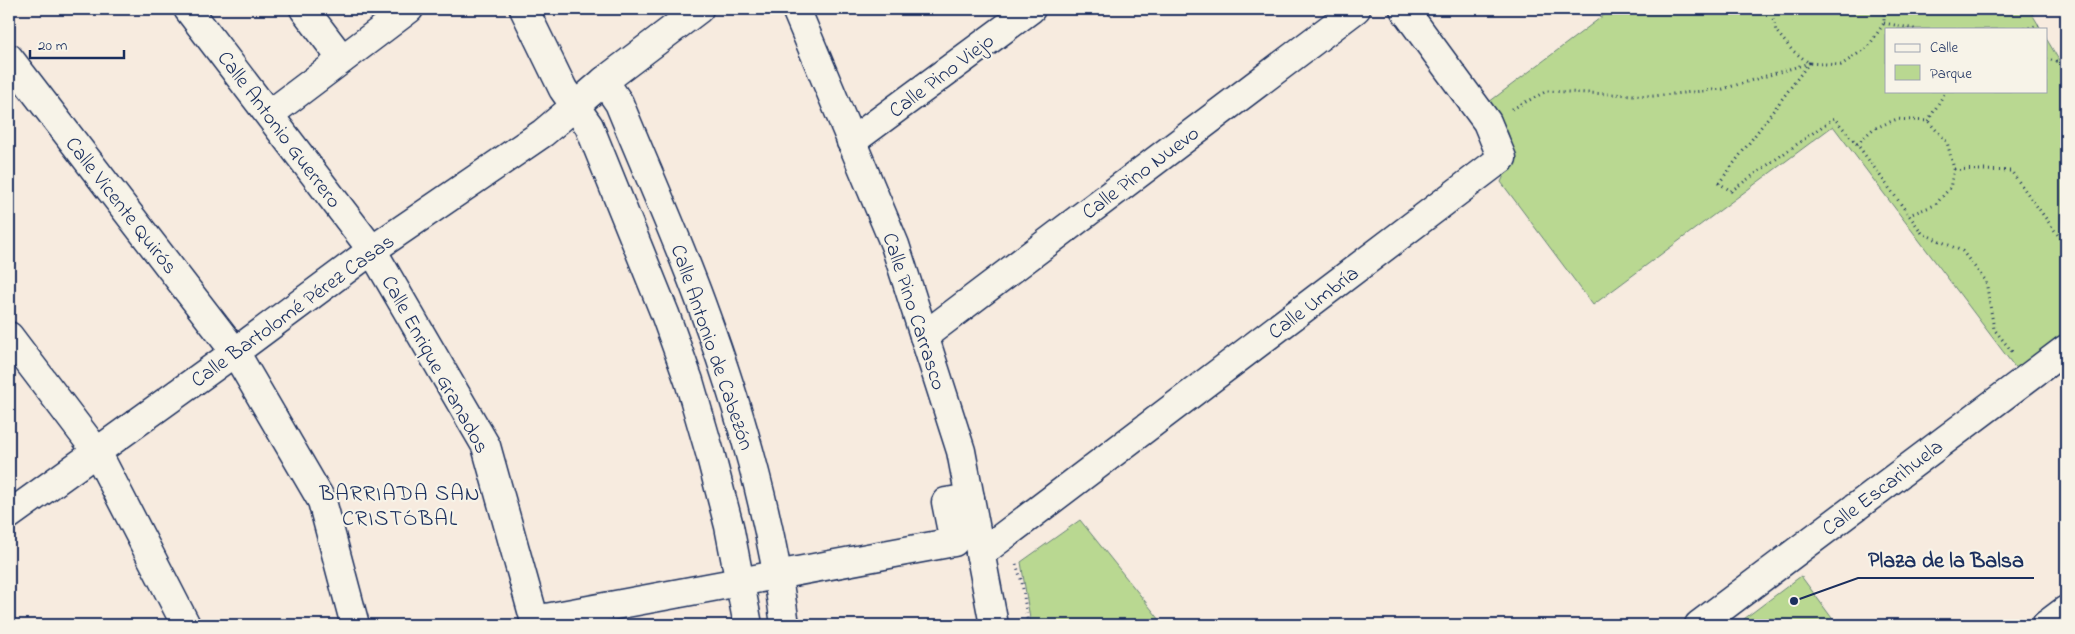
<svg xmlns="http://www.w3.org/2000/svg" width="2075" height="634" font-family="'Indie Flower',sans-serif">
<rect width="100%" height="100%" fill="#f7ebdf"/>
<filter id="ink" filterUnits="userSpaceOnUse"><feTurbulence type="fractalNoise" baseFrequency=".02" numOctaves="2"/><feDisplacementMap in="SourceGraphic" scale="10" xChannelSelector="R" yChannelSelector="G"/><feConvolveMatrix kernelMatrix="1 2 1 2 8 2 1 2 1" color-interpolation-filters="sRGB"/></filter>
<g filter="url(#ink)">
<!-- green -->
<g fill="#b9d891" stroke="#6a8478">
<path d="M1612 9H2029L2041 29H1886V91H2046V38L2066 72V333L2017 370 1833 126 1593 305 1501 182C1519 145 1512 134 1489 102Z"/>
<polygon points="1080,520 1164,625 1031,625 1021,562"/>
<polygon points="1801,576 1837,625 1736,625"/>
</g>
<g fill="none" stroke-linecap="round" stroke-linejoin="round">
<defs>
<g id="street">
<polyline points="188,9 372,250 486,446 536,625"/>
<polyline points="304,9 342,59"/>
<polyline points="796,9 895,245 961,451 994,625"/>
<polyline points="9,58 235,352 322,501 355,625"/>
<polyline points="604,81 699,9"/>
<polyline points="270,114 409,9"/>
<polyline points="851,142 1031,9"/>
<polyline points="9,336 97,452 186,625"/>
<polyline points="924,336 1356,9"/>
<polyline points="9,515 235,352 372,250 543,133 575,106"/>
<polyline points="980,554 1502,158 1487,122 1404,9"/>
<polyline points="535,620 954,542 946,502 970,498"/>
<polyline points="1699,625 2066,349"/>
<polyline points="2046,625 2066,610"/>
</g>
<g id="secondary">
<polyline points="524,9 563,89 589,126 665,314 689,381 710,453 729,526 748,625"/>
<path d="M575 106 604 81 619 103C646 169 676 235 701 303 739 406 771 515 785 625"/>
</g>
</defs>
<!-- street casing -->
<use href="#street" stroke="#1b2f5e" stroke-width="31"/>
<!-- secondary casing -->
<use href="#secondary" stroke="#1b2f5e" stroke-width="31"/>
<!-- path -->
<g stroke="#1b2f5e" stroke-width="3" stroke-dasharray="1 4" stroke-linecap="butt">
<polyline points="1771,9 1776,31 1792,50 1809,63 1841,65 1868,47 1884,23 1884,9"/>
<polyline points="1884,23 1915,29"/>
<polyline points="2024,29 2039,25"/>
<polyline points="2046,59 2061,62"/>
<polyline points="1512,109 1547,91 1653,96 1723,89 1809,63 1719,183 1731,191 1834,118 1857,144 1922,233 1962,251 1986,281 1994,329 2013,353"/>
<polyline points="1928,121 1946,91"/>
<polyline points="1857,144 1873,129 1897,119 1928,121 1947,142 1954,169 1950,188 1935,205 1909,215"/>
<polyline points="1954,169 2011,171 2066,246"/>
<polyline points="1016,564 1022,582 1028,625"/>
</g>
<!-- street -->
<use href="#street" stroke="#f7f3e8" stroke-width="28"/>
<!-- secondary -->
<use href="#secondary" stroke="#f7f3e8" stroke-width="28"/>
</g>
</g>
<g text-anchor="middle" stroke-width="4.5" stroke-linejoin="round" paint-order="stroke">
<!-- street labels -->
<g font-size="21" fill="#1b2f5e" stroke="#f7f3e8">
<text transform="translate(941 75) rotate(-37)" y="7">Calle Pino Viejo</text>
<text transform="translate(280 129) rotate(53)" y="7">Calle Antonio Guerrero</text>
<text transform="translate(1140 172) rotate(-37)" y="7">Calle Pino Nuevo</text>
<text transform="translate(122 205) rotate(52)" y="7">Calle Vicente Quirós</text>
<text transform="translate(1313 302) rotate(-37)" y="7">Calle Umbría</text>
<text transform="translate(292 310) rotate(-36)" y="7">Calle Bartolomé Pérez Casas</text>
<text transform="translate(915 311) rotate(72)" y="7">Calle Pino Carrasco</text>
<text transform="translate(713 347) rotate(71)" y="7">Calle Antonio de Cabezón</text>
<text transform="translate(436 364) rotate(61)" y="7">Calle Enrique Granados</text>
<text transform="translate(1882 487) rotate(-37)" y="7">Calle Escarihuela</text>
</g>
<!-- neighbourhood labels -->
<g font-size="22" letter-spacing="1" fill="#1b2f5e" stroke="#f7f3e8">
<text x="400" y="500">BARRIADA SAN<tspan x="400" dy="25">CRISTÓBAL</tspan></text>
</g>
</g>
<!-- callouts -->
<path fill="none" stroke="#1b2f5e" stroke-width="2" d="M1794 601L1858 578H2034"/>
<circle fill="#1b2f5e" stroke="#f7f3e8" stroke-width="2" cx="1794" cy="601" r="5"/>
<g font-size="22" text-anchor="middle" font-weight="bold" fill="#1b2f5e" stroke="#f7f3e8" stroke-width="4.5" stroke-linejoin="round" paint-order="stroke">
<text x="1946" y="567">Plaza de la Balsa</text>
</g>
<!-- margin -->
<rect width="2075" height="634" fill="none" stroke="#f7f3e8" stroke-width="30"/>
<rect x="15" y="15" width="2045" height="604" fill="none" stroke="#1b2f5e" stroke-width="2" filter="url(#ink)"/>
<!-- legend -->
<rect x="1885" y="28" width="162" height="65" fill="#f7f3e8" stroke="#9fa5b1"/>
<rect x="1895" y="44" width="25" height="8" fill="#f7f3e8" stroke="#9fa5b1"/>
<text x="1930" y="52" font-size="15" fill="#1b2f5e">Calle</text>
<rect x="1895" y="65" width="25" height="15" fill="#b9d891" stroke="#9fa5b1"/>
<text x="1930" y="78" font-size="15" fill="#1b2f5e">Parque</text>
<!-- scale -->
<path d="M30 50v8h94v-8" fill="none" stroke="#1b2f5e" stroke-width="2.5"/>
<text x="38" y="50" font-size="15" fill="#1b2f5e" stroke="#f7f3e8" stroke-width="4" paint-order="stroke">20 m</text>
</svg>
